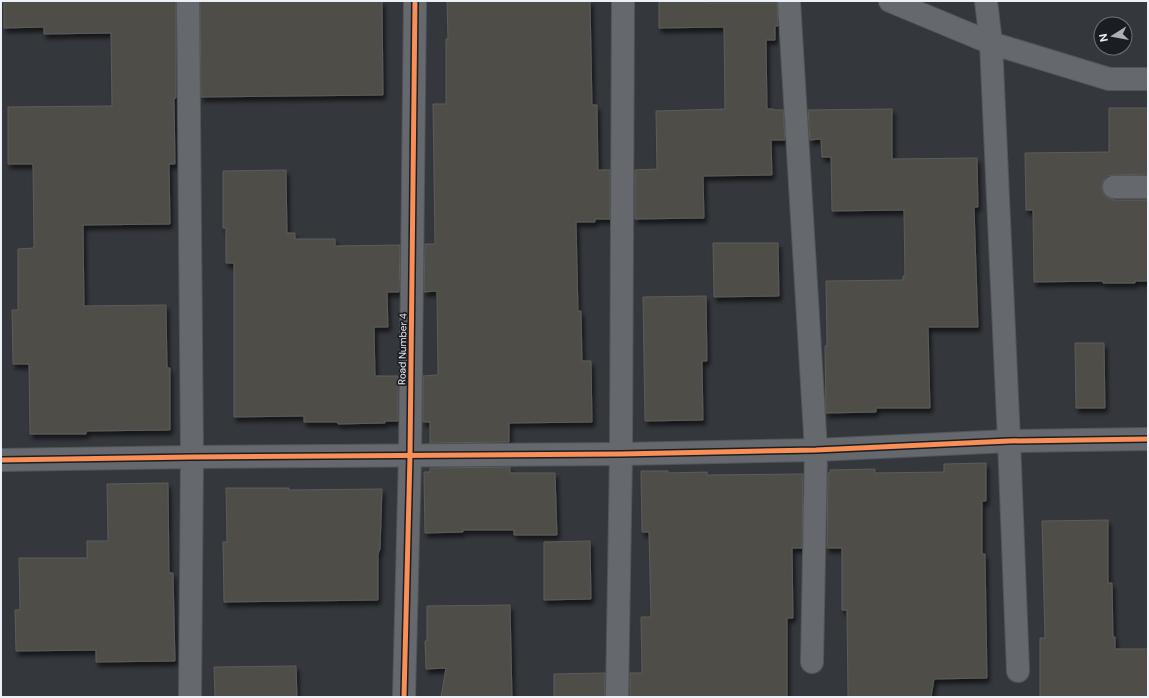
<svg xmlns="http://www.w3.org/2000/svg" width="1149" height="698" font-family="'DM Sans',sans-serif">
<defs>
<filter id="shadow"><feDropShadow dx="2.5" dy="4.5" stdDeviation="2" flood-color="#0009"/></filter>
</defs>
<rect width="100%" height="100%" fill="#34373c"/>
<!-- building -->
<g fill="#504d47" stroke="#5c5c5c" filter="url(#shadow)">
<polygon points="4,1 176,1 176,98 174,98 175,164 169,164 170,224 83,225 84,306 166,305 167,368 170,368 170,430 86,431 86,434 30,434 29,364 13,364 12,310 18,310 18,249 34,248 33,164 8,164 8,107 112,106 111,33 44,34 44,27 4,28"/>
<polygon points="200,1 382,1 383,95 201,97"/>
<polygon points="447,1 590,1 592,105 597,105 598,170 610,170 610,219 595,219 595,222 576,222 578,311 581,311 582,361 591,361 592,422 509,423 509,442 430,443 430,422 423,422 423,376 438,375 437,293 436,291 424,292 425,244 435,244 433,104 446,104 446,39 448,39"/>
<polygon points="659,1 706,1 706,3 777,3 778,26 775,26 775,40 766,40 767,109 773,109 773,110 783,110 785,140 771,140 772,175 703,176 704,218 635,219 635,170 657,169 656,111 725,109 724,27 659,28"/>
<polygon points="1109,108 1148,108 1148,174 1114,175 1107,176 1103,181 1102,187 1103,193 1108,198 1114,200 1148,200 1148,281 1135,281 1135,283 1103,283 1103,281 1034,282 1033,210 1026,210 1025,153 1109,152"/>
<polygon points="892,109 892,159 977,158 978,207 974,207 978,327 928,327 930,408 876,408 876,412 826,413 825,346 827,346 826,281 903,280 903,276 905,276 904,210 832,211 831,157 822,157 821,139 810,140 808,110"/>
<polygon points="286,170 287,233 295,233 295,239 335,239 335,246 400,245 399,292 387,292 388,327 374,327 375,376 398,376 398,421 385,421 385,423 338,424 338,422 304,422 304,416 234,417 234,263 226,263 226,228 223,228 223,171"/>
<polygon points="713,243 778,243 779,296 714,297"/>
<polygon points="706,296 707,361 702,361 703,420 645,421 643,297"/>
<polygon points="1075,343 1104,343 1105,408 1076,408"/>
<polygon points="986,463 986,501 982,501 982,554 985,554 987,678 934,679 931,697 848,697 847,610 842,610 842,548 827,548 828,473 830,473 830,470 875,469 875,473 944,472 944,464"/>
<polygon points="510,467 510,473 555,473 557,535 514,535 514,530 463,530 463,532 425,533 424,472 430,472 430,468"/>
<polygon points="641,471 668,471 668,473 707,472 707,475 803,474 802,548 792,548 793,618 787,618 787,697 630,697 630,673 642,673 641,617 651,617 649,532 642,532"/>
<polygon points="168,483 169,573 173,573 175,661 96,662 96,650 16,651 15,610 20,610 19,558 87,558 87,541 108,541 107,484"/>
<polygon points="226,488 289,488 289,490 382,489 380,549 378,554 378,600 224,602 223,542 227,542"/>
<polygon points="1108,520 1108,583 1112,583 1113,637 1115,637 1115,649 1148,649 1148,697 1040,697 1040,638 1045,638 1042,521"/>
<polygon points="590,541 591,599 544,600 544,542"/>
<polygon points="510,605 512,697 441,697 446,668 426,669 425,641 427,641 427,606"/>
<polygon points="296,666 297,697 215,697 214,667"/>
<polygon points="605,673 605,697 554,697 554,674"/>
</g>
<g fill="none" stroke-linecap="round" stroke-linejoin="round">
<defs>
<g id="minor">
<polyline points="188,1 192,457 190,697"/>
<polyline points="789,1 816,450 812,662"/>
<polyline points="890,1 991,43 1109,79 1148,79"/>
<polyline points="986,1 991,43 1009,441 1018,671"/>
<polyline points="1114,187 1148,187"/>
<polyline points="1,460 192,457 621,454 816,450 1009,441 1148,439"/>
<polyline points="404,697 410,455 415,1"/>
<polyline points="617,697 621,454 623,1"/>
</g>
</defs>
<!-- minor casing -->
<use href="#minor" stroke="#52565a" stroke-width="24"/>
<!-- minor -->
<use href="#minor" stroke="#65696d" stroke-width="22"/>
<defs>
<g id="cycleway">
<polyline points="1,460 192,457 621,454 816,450 1009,441 1148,439"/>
<polyline points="404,697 410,455 415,1"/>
</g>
</defs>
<!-- cycleway casing -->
<use href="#cycleway" stroke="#1a1d22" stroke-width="8"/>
<!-- cycleway -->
<use href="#cycleway" stroke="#f78f57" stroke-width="5"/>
</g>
<g text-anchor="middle" stroke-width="3.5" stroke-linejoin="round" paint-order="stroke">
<!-- street labels -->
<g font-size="10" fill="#ecf0f7" stroke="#1a1d22">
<text transform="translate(402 349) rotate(-89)" y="4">Road Number 4</text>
</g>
</g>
<!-- border -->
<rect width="1149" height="698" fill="none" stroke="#ecf0f7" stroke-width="4"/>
<!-- north arrow -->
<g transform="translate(1113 36) rotate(259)"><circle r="19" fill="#1a1d22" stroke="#6e7177"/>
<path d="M0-3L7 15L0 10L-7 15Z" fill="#acafb6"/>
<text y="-6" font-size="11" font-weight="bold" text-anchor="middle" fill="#ecf0f7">N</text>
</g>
</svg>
